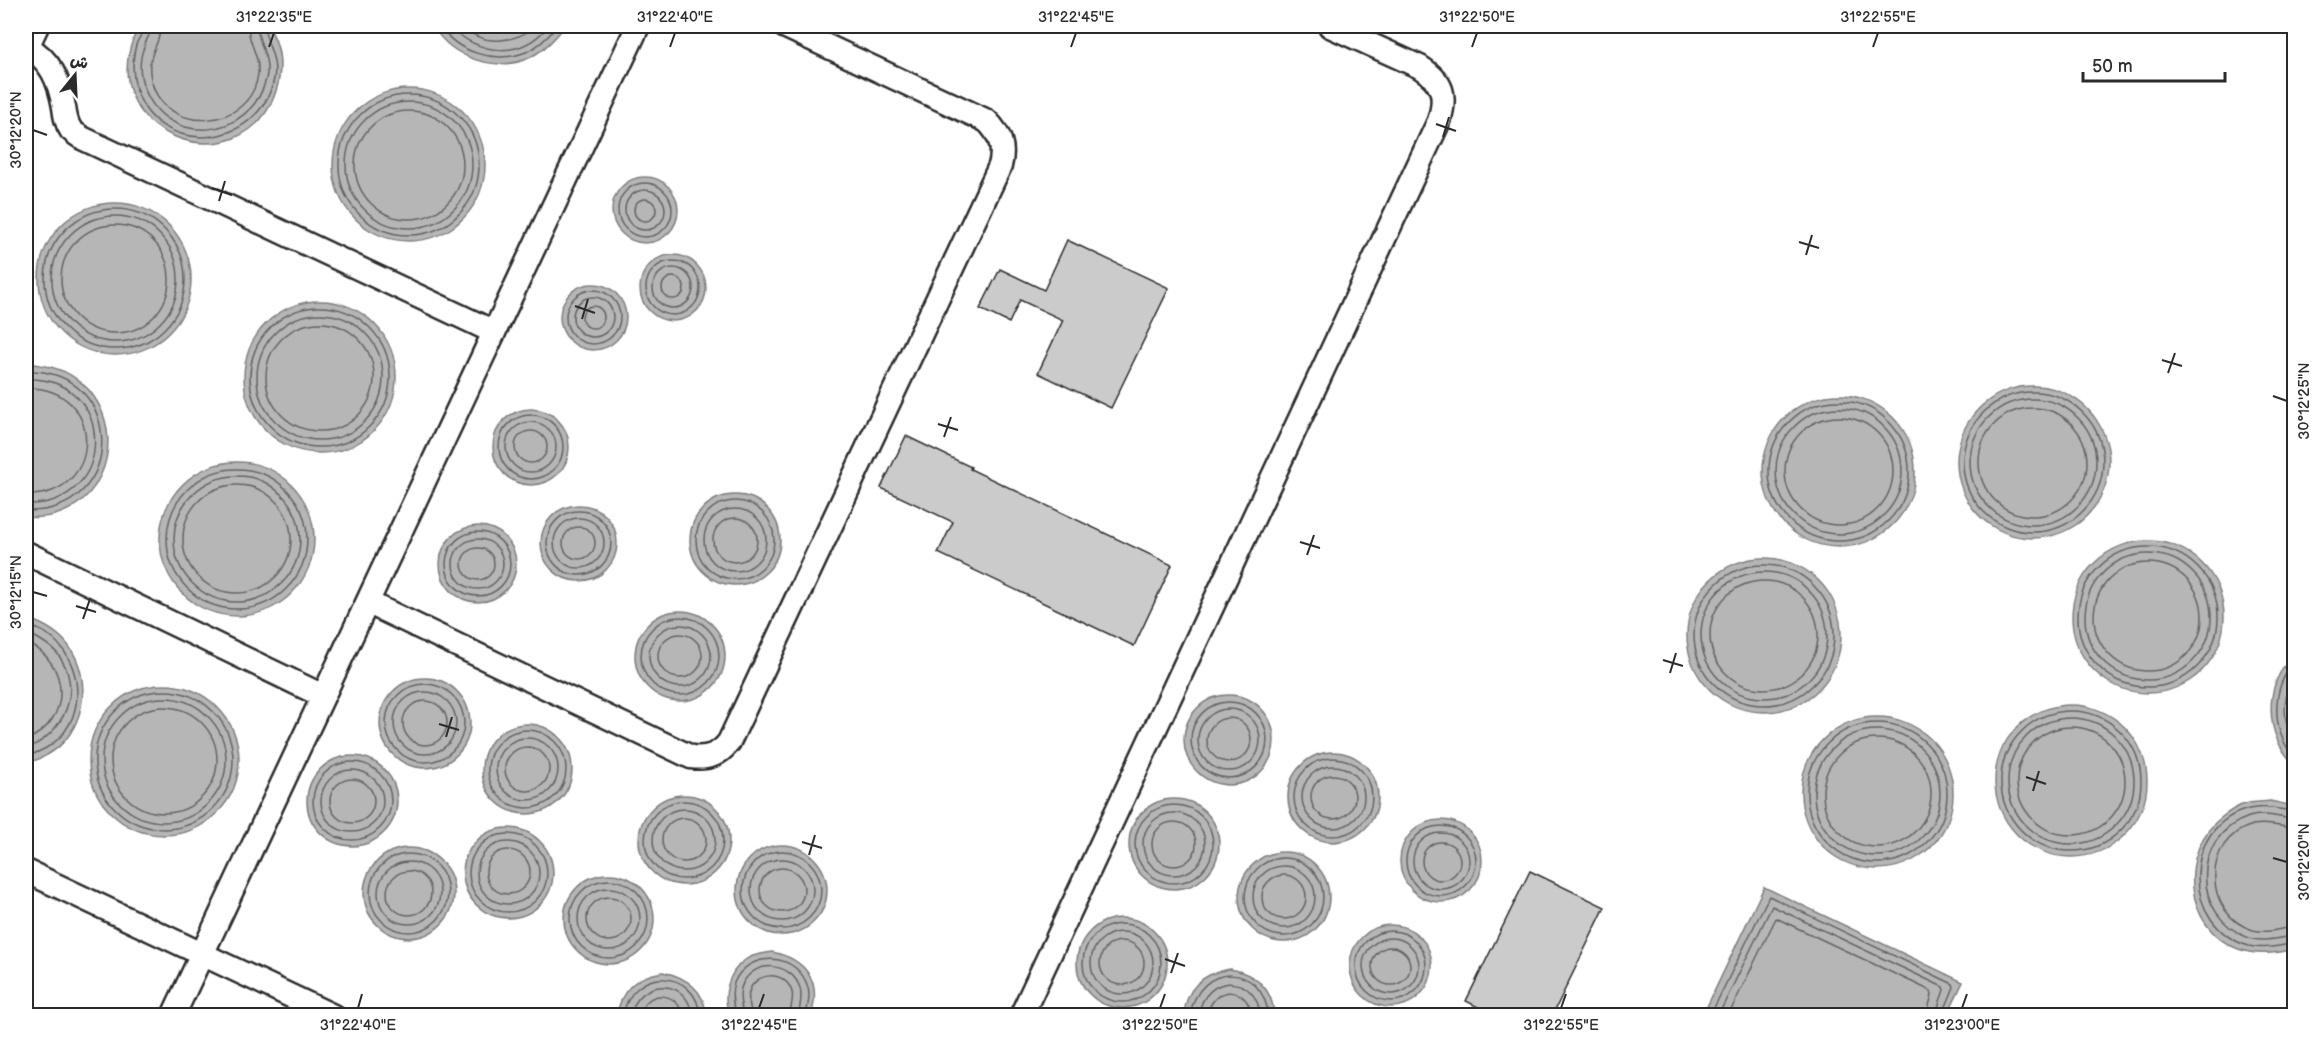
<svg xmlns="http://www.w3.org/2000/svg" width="2320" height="1041" font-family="'Balsamiq Sans','Playpen Sans Arabic',sans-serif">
<rect width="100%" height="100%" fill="#fff"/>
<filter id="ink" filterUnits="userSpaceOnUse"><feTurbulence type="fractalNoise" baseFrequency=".0167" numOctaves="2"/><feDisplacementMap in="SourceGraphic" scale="12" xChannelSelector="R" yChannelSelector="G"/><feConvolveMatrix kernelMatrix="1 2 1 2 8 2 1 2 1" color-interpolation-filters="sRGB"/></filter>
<g filter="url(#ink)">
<!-- water -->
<g fill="#b6b6b6" stroke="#7e7e7e" stroke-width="1.5">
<path d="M139 26H268C281 45 283 69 276 91 243 192 83 133 139 26Z"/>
<path d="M433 26H565C555 38 546 49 531 57 498 74 450 58 433 26Z"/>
<circle cx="409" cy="165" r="76"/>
<circle cx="645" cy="210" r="33"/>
<circle cx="115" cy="279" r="76"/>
<circle cx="673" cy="288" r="33"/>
<circle cx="593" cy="317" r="33"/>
<circle cx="320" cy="377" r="76"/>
<path d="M35 364C42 366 50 366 57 369 68 372 80 381 88 389 133 441 97 525 26 517V366Z"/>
<circle cx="2033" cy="462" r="76"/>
<circle cx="1839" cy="471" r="76"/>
<circle cx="531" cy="447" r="38"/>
<circle cx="237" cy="539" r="77"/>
<circle cx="735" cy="540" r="45"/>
<circle cx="579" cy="543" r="38"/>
<circle cx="478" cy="564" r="38"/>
<circle cx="2148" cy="617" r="76"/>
<circle cx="1764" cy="635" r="77"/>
<circle cx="680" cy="656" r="45"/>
<path d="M26 618C41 623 58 632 68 645 94 679 85 734 47 755 41 759 32 761 26 764Z"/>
<path d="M2294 655V764C2264 734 2263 685 2294 655Z"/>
<circle cx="425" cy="723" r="45"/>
<circle cx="164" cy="760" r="75"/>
<circle cx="1229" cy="740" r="45"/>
<circle cx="2071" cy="781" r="76"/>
<circle cx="1877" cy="793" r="76"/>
<circle cx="527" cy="769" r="45"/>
<circle cx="1333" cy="797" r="45"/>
<circle cx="352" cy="801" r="45"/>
<circle cx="684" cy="840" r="45"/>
<circle cx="1174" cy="844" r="45"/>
<path d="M2270 801 2294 806V949C2279 953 2265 955 2249 952 2189 940 2175 862 2216 822 2225 814 2236 806 2248 803 2255 802 2263 802 2270 801Z"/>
<circle cx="1441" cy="861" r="41"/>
<circle cx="508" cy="873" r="45"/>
<circle cx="782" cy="890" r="45"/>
<circle cx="409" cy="893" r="45"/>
<circle cx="1284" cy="897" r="45"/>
<circle cx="609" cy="919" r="45"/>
<polygon points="1764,887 1963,982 1947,1015 1703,1015"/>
<circle cx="1122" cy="963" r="45"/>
<circle cx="1391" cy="966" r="41"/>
<path d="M772 952C806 959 822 982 811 1015H730C721 997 728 972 745 960 753 954 763 954 772 952Z"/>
<path d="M1230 969C1256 974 1273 989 1274 1015H1184C1186 987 1204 973 1230 969Z"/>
<path d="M663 972C686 977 705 990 706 1015H617C621 989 636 976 663 972Z"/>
</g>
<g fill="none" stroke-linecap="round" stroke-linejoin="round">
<!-- shore -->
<g stroke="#636363" stroke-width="1.5">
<path d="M144 26C144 32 140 36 137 42 132 56 132 74 136 88 155 157 258 152 274 79 278 58 266 44 264 26"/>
<path d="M152 26C151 34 146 39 144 47 139 59 139 75 144 87 166 149 251 140 266 79 271 59 258 44 257 26"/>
<path d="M161 26C160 47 144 55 152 83 167 136 251 130 258 74 260 56 248 43 248 26"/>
<path d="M440 26C457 53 496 64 526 52 539 47 549 36 557 26"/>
<path d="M449 26C478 54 520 61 548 26"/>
<path d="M462 26C483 47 514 43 537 26"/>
<circle cx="409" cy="165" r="70"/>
<circle cx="409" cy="165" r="63"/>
<circle cx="409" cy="165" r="54"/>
<circle cx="645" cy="210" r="27"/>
<circle cx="645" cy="210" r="20"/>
<circle cx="645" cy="210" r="11"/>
<circle cx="115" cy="279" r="70"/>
<circle cx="115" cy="279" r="63"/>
<circle cx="115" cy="279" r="54"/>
<circle cx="673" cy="288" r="27"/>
<circle cx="673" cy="288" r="20"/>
<circle cx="673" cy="288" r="11"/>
<circle cx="593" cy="317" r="27"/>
<circle cx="593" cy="317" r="20"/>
<circle cx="593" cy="317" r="11"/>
<circle cx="320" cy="377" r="70"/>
<circle cx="320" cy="377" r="63"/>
<circle cx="320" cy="377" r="54"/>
<path d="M26 371C126 368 128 514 26 511"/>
<path d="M26 379C117 375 118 507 26 504"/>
<path d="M26 388C105 385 106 497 26 495"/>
<circle cx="2033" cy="462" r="70"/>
<circle cx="2033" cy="462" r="63"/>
<circle cx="1839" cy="471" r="70"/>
<circle cx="1839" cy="471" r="63"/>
<circle cx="2033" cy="462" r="54"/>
<circle cx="531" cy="447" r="32"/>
<circle cx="1839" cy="471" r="54"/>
<circle cx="531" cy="447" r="25"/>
<circle cx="531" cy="447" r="16"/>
<circle cx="237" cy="539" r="70"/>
<circle cx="237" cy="539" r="63"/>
<circle cx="237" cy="539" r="54"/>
<circle cx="735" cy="540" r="39"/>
<circle cx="735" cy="540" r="31"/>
<circle cx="579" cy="543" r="32"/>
<circle cx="735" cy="540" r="22"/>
<circle cx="579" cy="543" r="25"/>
<circle cx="579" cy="543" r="16"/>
<circle cx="478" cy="564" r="32"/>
<circle cx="478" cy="564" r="25"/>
<circle cx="2148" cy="617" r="70"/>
<circle cx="478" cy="564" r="16"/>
<circle cx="2148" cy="617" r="63"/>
<circle cx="2148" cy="617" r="54"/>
<circle cx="1764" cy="635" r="70"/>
<circle cx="1764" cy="635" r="63"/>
<circle cx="1764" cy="635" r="54"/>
<circle cx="680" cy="656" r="39"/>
<path d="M26 624C32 627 41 630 47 634 79 656 88 706 61 736 51 747 39 752 26 757"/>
<circle cx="680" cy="656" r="31"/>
<path d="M26 632C37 638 48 643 57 653 85 689 64 734 26 749"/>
<circle cx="680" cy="656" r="22"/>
<path d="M26 642C70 662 73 721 26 740"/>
<path d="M2294 663C2271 686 2271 733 2294 756"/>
<path d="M2294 675C2282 699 2282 720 2294 744"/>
<circle cx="425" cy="723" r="39"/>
<circle cx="164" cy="760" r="69"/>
<circle cx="425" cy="723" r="31"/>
<circle cx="164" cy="760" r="62"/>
<circle cx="425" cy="723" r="22"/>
<circle cx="1229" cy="740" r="38"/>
<circle cx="164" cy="760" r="53"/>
<circle cx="1229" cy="740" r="31"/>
<circle cx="2071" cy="781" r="70"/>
<circle cx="2071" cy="781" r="63"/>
<circle cx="1229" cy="740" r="22"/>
<circle cx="1877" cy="793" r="70"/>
<circle cx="2071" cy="781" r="54"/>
<circle cx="1877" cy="793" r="63"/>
<circle cx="527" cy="769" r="39"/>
<circle cx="527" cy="769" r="31"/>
<circle cx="1877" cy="793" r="54"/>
<circle cx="527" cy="769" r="22"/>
<circle cx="1333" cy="797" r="39"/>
<circle cx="352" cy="801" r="39"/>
<circle cx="1333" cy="797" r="31"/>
<circle cx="352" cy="801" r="31"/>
<circle cx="1333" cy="797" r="22"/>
<circle cx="352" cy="801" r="22"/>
<circle cx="684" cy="840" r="39"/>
<circle cx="1174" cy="844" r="39"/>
<circle cx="684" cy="840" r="31"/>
<path d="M2294 811C2279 810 2265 805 2249 809 2180 826 2182 927 2249 946 2265 950 2279 945 2294 944"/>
<circle cx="1174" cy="844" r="31"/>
<circle cx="684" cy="840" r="22"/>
<path d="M2294 819C2279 818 2265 812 2249 817 2190 836 2192 917 2249 938 2265 943 2279 937 2294 936"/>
<circle cx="1174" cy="844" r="22"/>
<circle cx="1441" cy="861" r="35"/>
<path d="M2294 828C2280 827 2268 822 2253 825 2201 839 2203 915 2253 930 2268 934 2280 928 2294 927"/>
<circle cx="1441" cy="861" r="28"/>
<circle cx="508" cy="873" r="39"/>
<circle cx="508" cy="873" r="31"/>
<circle cx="1441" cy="861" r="19"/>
<circle cx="508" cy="872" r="22"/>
<circle cx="782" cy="890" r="39"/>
<circle cx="409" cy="893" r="39"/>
<circle cx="1284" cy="897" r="39"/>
<circle cx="782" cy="890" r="31"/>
<circle cx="409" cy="893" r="31"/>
<circle cx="1284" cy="897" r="31"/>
<circle cx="782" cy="890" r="22"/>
<circle cx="409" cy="893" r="22"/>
<circle cx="1284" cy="897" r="22"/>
<circle cx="609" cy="919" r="39"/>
<circle cx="609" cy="919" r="31"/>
<circle cx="609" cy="919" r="22"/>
<circle cx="1122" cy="963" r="39"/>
<circle cx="1391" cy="966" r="35"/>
<circle cx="1122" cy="963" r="31"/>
<circle cx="1391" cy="966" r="28"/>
<circle cx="1122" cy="963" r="22"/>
<circle cx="1391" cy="966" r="19"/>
<path d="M623 1016C631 965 697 968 700 1016"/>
<path d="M631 1016C637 977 689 977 692 1016"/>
<path d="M640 1016C644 989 678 990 683 1016"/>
<path d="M735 1016C734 1005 730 995 734 983 748 949 799 952 808 988 811 998 807 1006 806 1016"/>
<path d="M743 1016C742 1006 738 998 741 988 750 959 791 960 800 988 803 998 799 1006 799 1016"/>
<path d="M752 1016C751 1008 747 1000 749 992 755 971 786 970 792 992 794 1000 790 1007 790 1016"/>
<path d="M1190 1016C1198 960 1265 963 1268 1016"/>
<path d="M1198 1016C1205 971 1258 974 1260 1016"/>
<path d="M1207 1016C1212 984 1250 985 1251 1016"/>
<polyline points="1710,1016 1769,896 1953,984 1954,987 1942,1016"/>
<polyline points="1718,1016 1772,906 1943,987 1944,990 1935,1016"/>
<polyline points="1728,1016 1776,918 1931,991 1932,995 1926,1016"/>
</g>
</g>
<!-- building -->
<g fill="#cbcbcb" stroke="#2b2b2b" stroke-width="1.5">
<polygon points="1067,240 1169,288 1111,408 1038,373 1063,320 1020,300 1009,323 980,309 1000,269 1044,290"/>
<polygon points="906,436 971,467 970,469 1172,565 1134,646 938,553 953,522 881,488"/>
<polygon points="1530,871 1605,907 1552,1016 1496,1016 1466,1001"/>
</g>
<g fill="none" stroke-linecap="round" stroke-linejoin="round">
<defs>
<g id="minor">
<path d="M26 46C51 60 59 80 64 107 65 115 66 123 71 130 74 133 79 136 82 138L494 332"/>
<polyline points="27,47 37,26"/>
<polyline points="26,553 323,696"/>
<path d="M369 603 691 757C708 759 719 755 729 742L1000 166C1005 147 1000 134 987 121L784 26"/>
<polyline points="26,871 333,1016"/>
<polyline points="173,1016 638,26"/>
<path d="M1021 1016 1439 121C1447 95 1443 82 1420 67L1330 26"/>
</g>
</defs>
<!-- minor casing -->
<use href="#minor" stroke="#2b2b2b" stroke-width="27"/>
<!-- minor -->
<use href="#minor" stroke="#fff" stroke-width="22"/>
</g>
</g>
<!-- ticks -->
<path fill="none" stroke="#2b2b2b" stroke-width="2" d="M269 47 274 33M670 47 675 33M1071 47 1076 33M1472 47 1477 33M1873 47 1878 33M1436 124 1456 131M33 130 47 135M1443 137 1449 117M212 188 232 195M219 201 225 181M1799 242 1819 248M1806 255 1812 235M575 306 595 313M582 319 588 299M2162 360 2182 366M2168 373 2175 353M2273 396 2287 401M938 424 958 430M944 437 951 417M1300 542 1320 548M1307 555 1314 535M33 592 47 596M76 606 96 612M83 619 90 599M1663 660 1683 666M1670 673 1676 653M439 724 459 730M446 737 452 717M2026 777 2046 784M2033 791 2039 771M802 842 822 848M809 855 815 835M2273 858 2287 862M1165 959 1185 966M1171 973 1178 953M358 1008 362 994M759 1008 764 994M1160 1008 1165 994M1561 1008 1566 994M1962 1008 1967 994"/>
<!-- margin -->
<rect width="2320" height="1041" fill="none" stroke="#fff" stroke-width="66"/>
<!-- north arrow -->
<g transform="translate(75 75) rotate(18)" stroke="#ffffff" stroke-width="4.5" paint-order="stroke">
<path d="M0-4.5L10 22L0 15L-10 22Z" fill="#2b2b2b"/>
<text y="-9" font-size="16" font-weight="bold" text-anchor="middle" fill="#2b2b2b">ش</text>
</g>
<!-- scale -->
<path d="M2083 72v9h142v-9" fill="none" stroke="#2b2b2b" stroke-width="3"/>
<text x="2092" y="72" font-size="18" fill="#2b2b2b" stroke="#ffffff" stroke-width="4.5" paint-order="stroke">50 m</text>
<rect x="33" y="33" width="2254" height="975" fill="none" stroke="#2b2b2b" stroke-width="2"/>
<g font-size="15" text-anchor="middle" fill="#2b2b2b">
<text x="274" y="22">31°22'35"E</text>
<text x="675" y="22">31°22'40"E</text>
<text x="1076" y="22">31°22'45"E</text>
<text x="1477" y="22">31°22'50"E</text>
<text x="1878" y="22">31°22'55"E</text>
<text transform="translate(16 130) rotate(-90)" y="5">30°12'20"N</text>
<text transform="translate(2304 401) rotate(-90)" y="5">30°12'25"N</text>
<text transform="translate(16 592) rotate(-90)" y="5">30°12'15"N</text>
<text transform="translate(2304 862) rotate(-90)" y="5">30°12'20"N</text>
<text x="358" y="1030">31°22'40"E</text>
<text x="759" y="1030">31°22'45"E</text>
<text x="1160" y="1030">31°22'50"E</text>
<text x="1561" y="1030">31°22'55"E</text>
<text x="1962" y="1030">31°23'00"E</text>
</g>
</svg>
